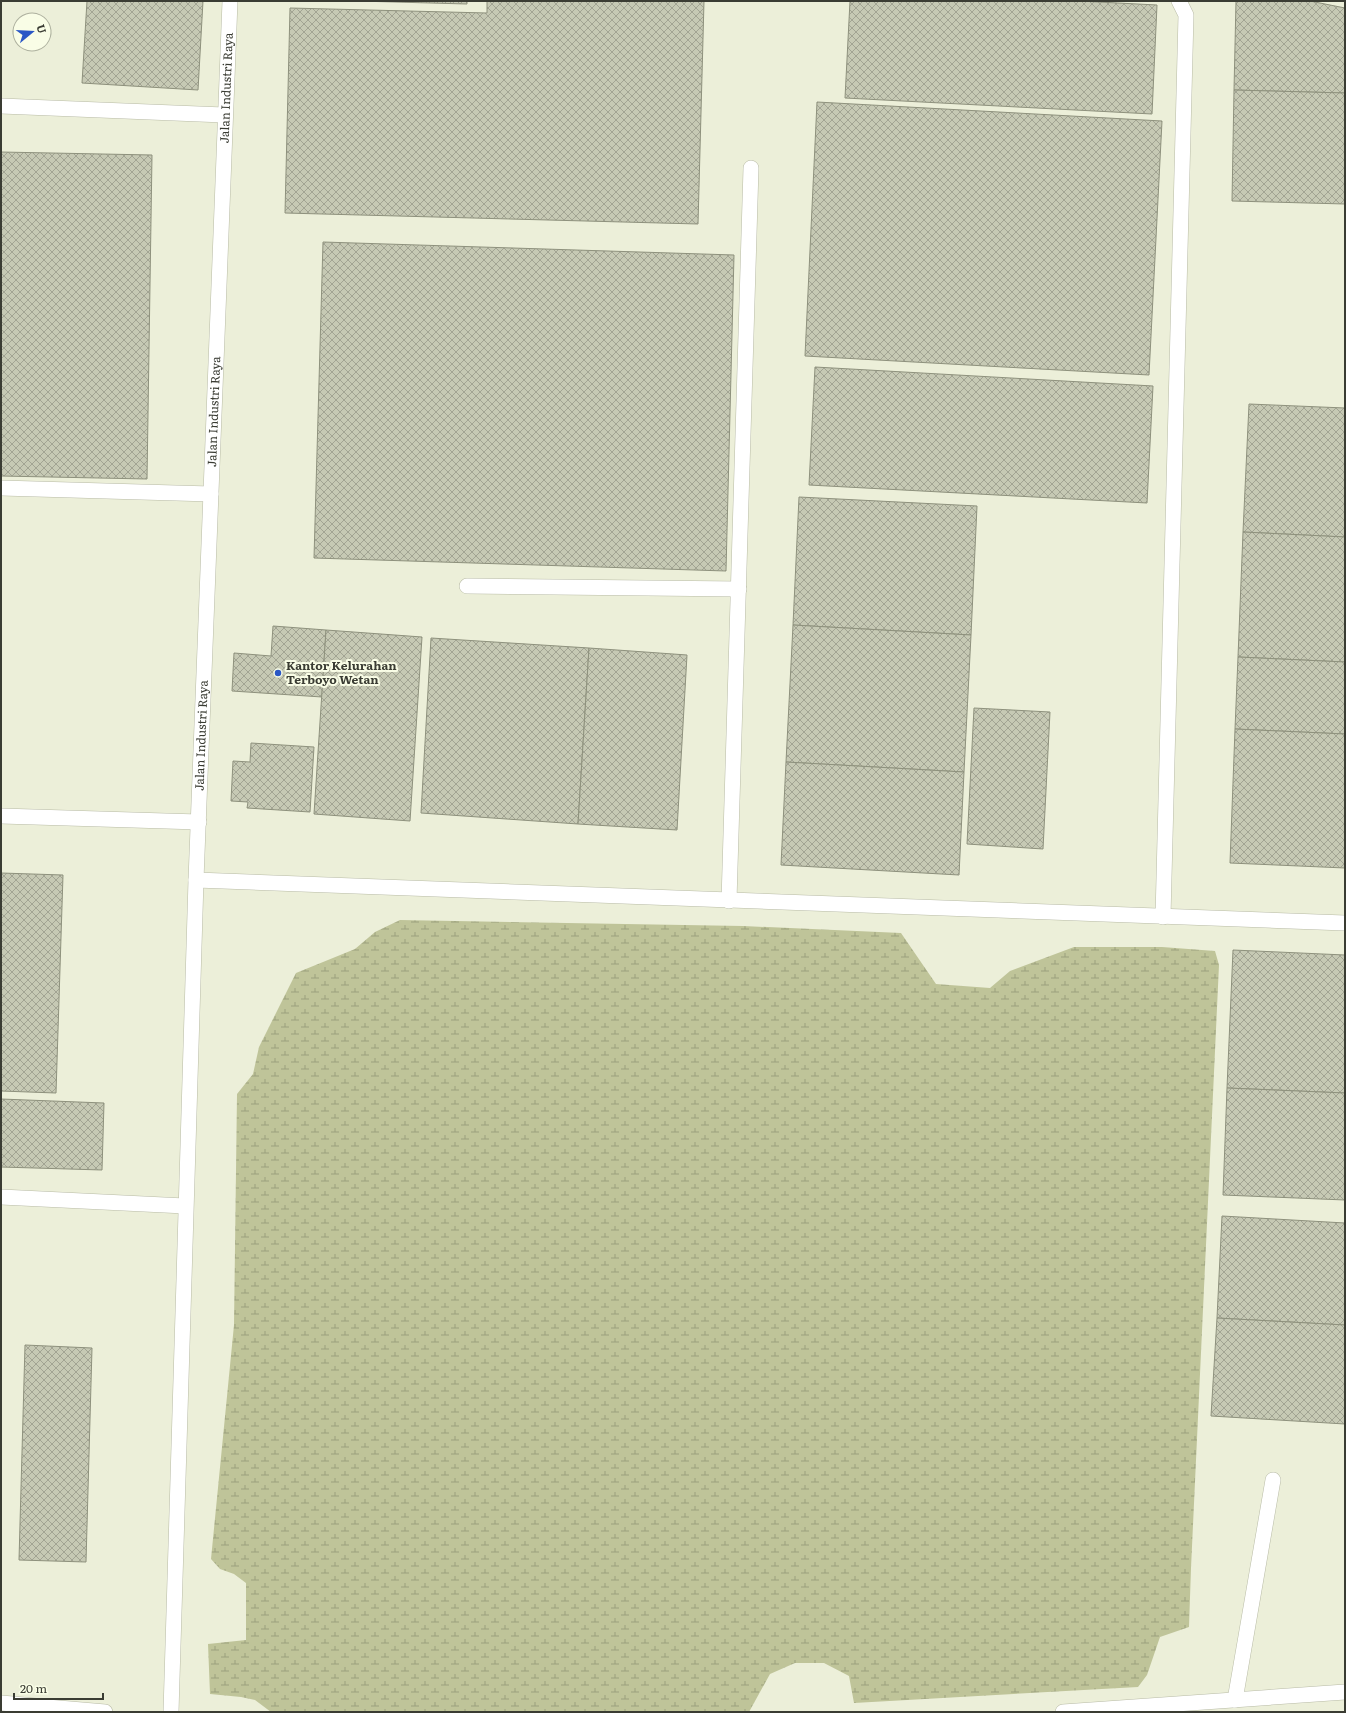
<svg xmlns="http://www.w3.org/2000/svg" width="1346" height="1713" font-family="Literata,serif">
<defs>
<pattern id="wetland-marsh" width="20" height="14" patternUnits="userSpaceOnUse"><rect width="20" height="14" fill="#bfc499"/><path d="M1 5h8M5 5V1M11 12h8M15 12V8" fill="none" stroke="#9ca07d"/></pattern>
<pattern id="building-cross-hatch" width="8" height="8" patternUnits="userSpaceOnUse"><rect width="8" height="8" fill="#c6c9b4"/><path d="M0 0l8 8M0 8l8-8" fill="none" stroke="#a2a493"/></pattern>
</defs>
<rect width="100%" height="100%" fill="#ecefd9"/>
<!-- wetland -->
<polygon fill="url(#wetland-marsh)" points="400,920 743,926 901,933 936,984 990,988 1010,971 1074,947 1162,947 1215,951 1219,965 1191,1568 1189,1627 1160,1637 1147,1675 1138,1687 854,1703 849,1676 824,1663 795,1663 770,1674 749,1712 271,1712 255,1700 241,1697 210,1694 208,1644 246,1640 246,1583 234,1574 220,1569 211,1559 234,1325 237,1094 253,1074 259,1047 296,973 355,949 375,932"/>
<!-- building -->
<g fill="url(#building-cross-hatch)" stroke="#8e917d">
<polygon points="87,1 203,1 198,90 82,83"/>
<polygon points="358,1 467,1 467,4"/>
<polygon points="487,1 704,1 698,224 285,213 290,8 487,13"/>
<polygon points="850,1 1079,1 1157,5 1152,114 845,98"/>
<polygon points="1236,1 1310,1 1345,8 1345,93 1234,90"/>
<polygon points="1234,90 1345,93 1345,204 1232,201"/>
<polygon points="817,102 1162,121 1149,375 805,356"/>
<polygon points="1,152 152,155 147,479 1,476"/>
<polygon points="323,242 734,255 726,571 314,558"/>
<polygon points="815,367 1153,386 1147,503 809,485"/>
<polygon points="1249,404 1345,408 1345,537 1243,532"/>
<polygon points="799,497 977,506 971,635 793,625"/>
<polygon points="1243,532 1345,537 1345,662 1238,657"/>
<polygon points="793,625 971,635 964,772 786,762"/>
<polygon points="273,626 326,630 322,697 232,691 234,653 271,656"/>
<polygon points="326,630 422,637 410,821 314,814"/>
<polygon points="431,638 589,648 578,824 421,813"/>
<polygon points="589,648 687,655 677,830 578,824"/>
<polygon points="1238,657 1345,662 1345,734 1235,729"/>
<polygon points="974,708 1050,712 1043,849 967,844"/>
<polygon points="1235,729 1345,734 1345,868 1230,863"/>
<polygon points="251,743 314,747 310,812 247,808 248,802 231,801 233,761 250,762"/>
<polygon points="786,762 964,772 959,875 781,865"/>
<polygon points="1,873 63,875 56,1093 1,1091"/>
<polygon points="1233,950 1345,955 1345,1093 1227,1088"/>
<polygon points="1227,1088 1345,1093 1345,1200 1223,1195"/>
<polygon points="1,1099 104,1103 102,1170 1,1167"/>
<polygon points="1222,1216 1345,1223 1345,1325 1217,1318"/>
<polygon points="1217,1318 1345,1325 1345,1424 1211,1416"/>
<polygon points="25,1345 92,1348 86,1562 19,1560"/>
</g>
<g fill="none" stroke-linecap="round" stroke-linejoin="round">
<defs>
<g id="service">
<polyline points="1,106 224,115"/>
<polyline points="1,488 211,494"/>
<polyline points="467,586 739,589"/>
<polyline points="1,816 199,822"/>
<polyline points="196,880 1345,923"/>
<polyline points="729,901 751,168"/>
<polyline points="1163,917 1186,15 1179,1"/>
<polyline points="1,1197 185,1206"/>
<polyline points="1235,1700 1273,1480"/>
<polyline points="1,1703 105,1712"/>
<path id="s1" d="M171 1712 196 880 230 1"/>
<polyline points="1063,1712 1345,1692"/>
</g>
</defs>
<!-- service casing -->
<use href="#service" stroke="#b8bba6" stroke-width="16"/>
<!-- service -->
<use href="#service" stroke="#fff" stroke-width="15"/>
</g>
<!-- markers -->
<circle fill="#2a57c5" stroke="#f9fde6" stroke-width="1.5" cx="278" cy="673" r="4"/>
<g text-anchor="middle" stroke-width="4" stroke-linejoin="round" paint-order="stroke">
<!-- street labels -->
<g font-size="12" fill="#3a3c33" stroke="#f9fde6">
<text dy="4" stroke="none"><textPath href="#s1" startOffset="1625">Jalan Industri Raya</textPath></text>
<text dy="4" stroke="none"><textPath href="#s1" startOffset="1301">Jalan Industri Raya</textPath></text>
<text dy="4" stroke="none"><textPath href="#s1" startOffset="977">Jalan Industri Raya</textPath></text>
</g>
<!-- poi labels -->
<g font-size="12" font-weight="bold" fill="#3a3c33" stroke="#f9fde6" text-anchor="start">
<text x="286" y="670">Kantor Kelurahan<tspan x="286" dy="14">Terboyo Wetan</tspan></text>
</g>
</g>
<!-- border -->
<rect width="1346" height="1713" fill="none" stroke="#3a3c33" stroke-width="4"/>
<!-- north arrow -->
<g transform="translate(32 32) rotate(72)"><circle r="19" fill="#f9fde6" stroke="#adb09e"/>
<path d="M0-3L7 15L0 10L-7 15Z" fill="#2a57c5"/>
<text y="-6" font-size="11" font-weight="bold" text-anchor="middle" fill="#3a3c33">U</text>
</g>
<!-- scale -->
<path d="M14 1693v6h89v-6" fill="none" stroke="#3a3c33" stroke-width="2"/>
<text x="20" y="1693" font-size="12" fill="#3a3c33" stroke="#f9fde6" stroke-width="3" paint-order="stroke">20 m</text>
</svg>
